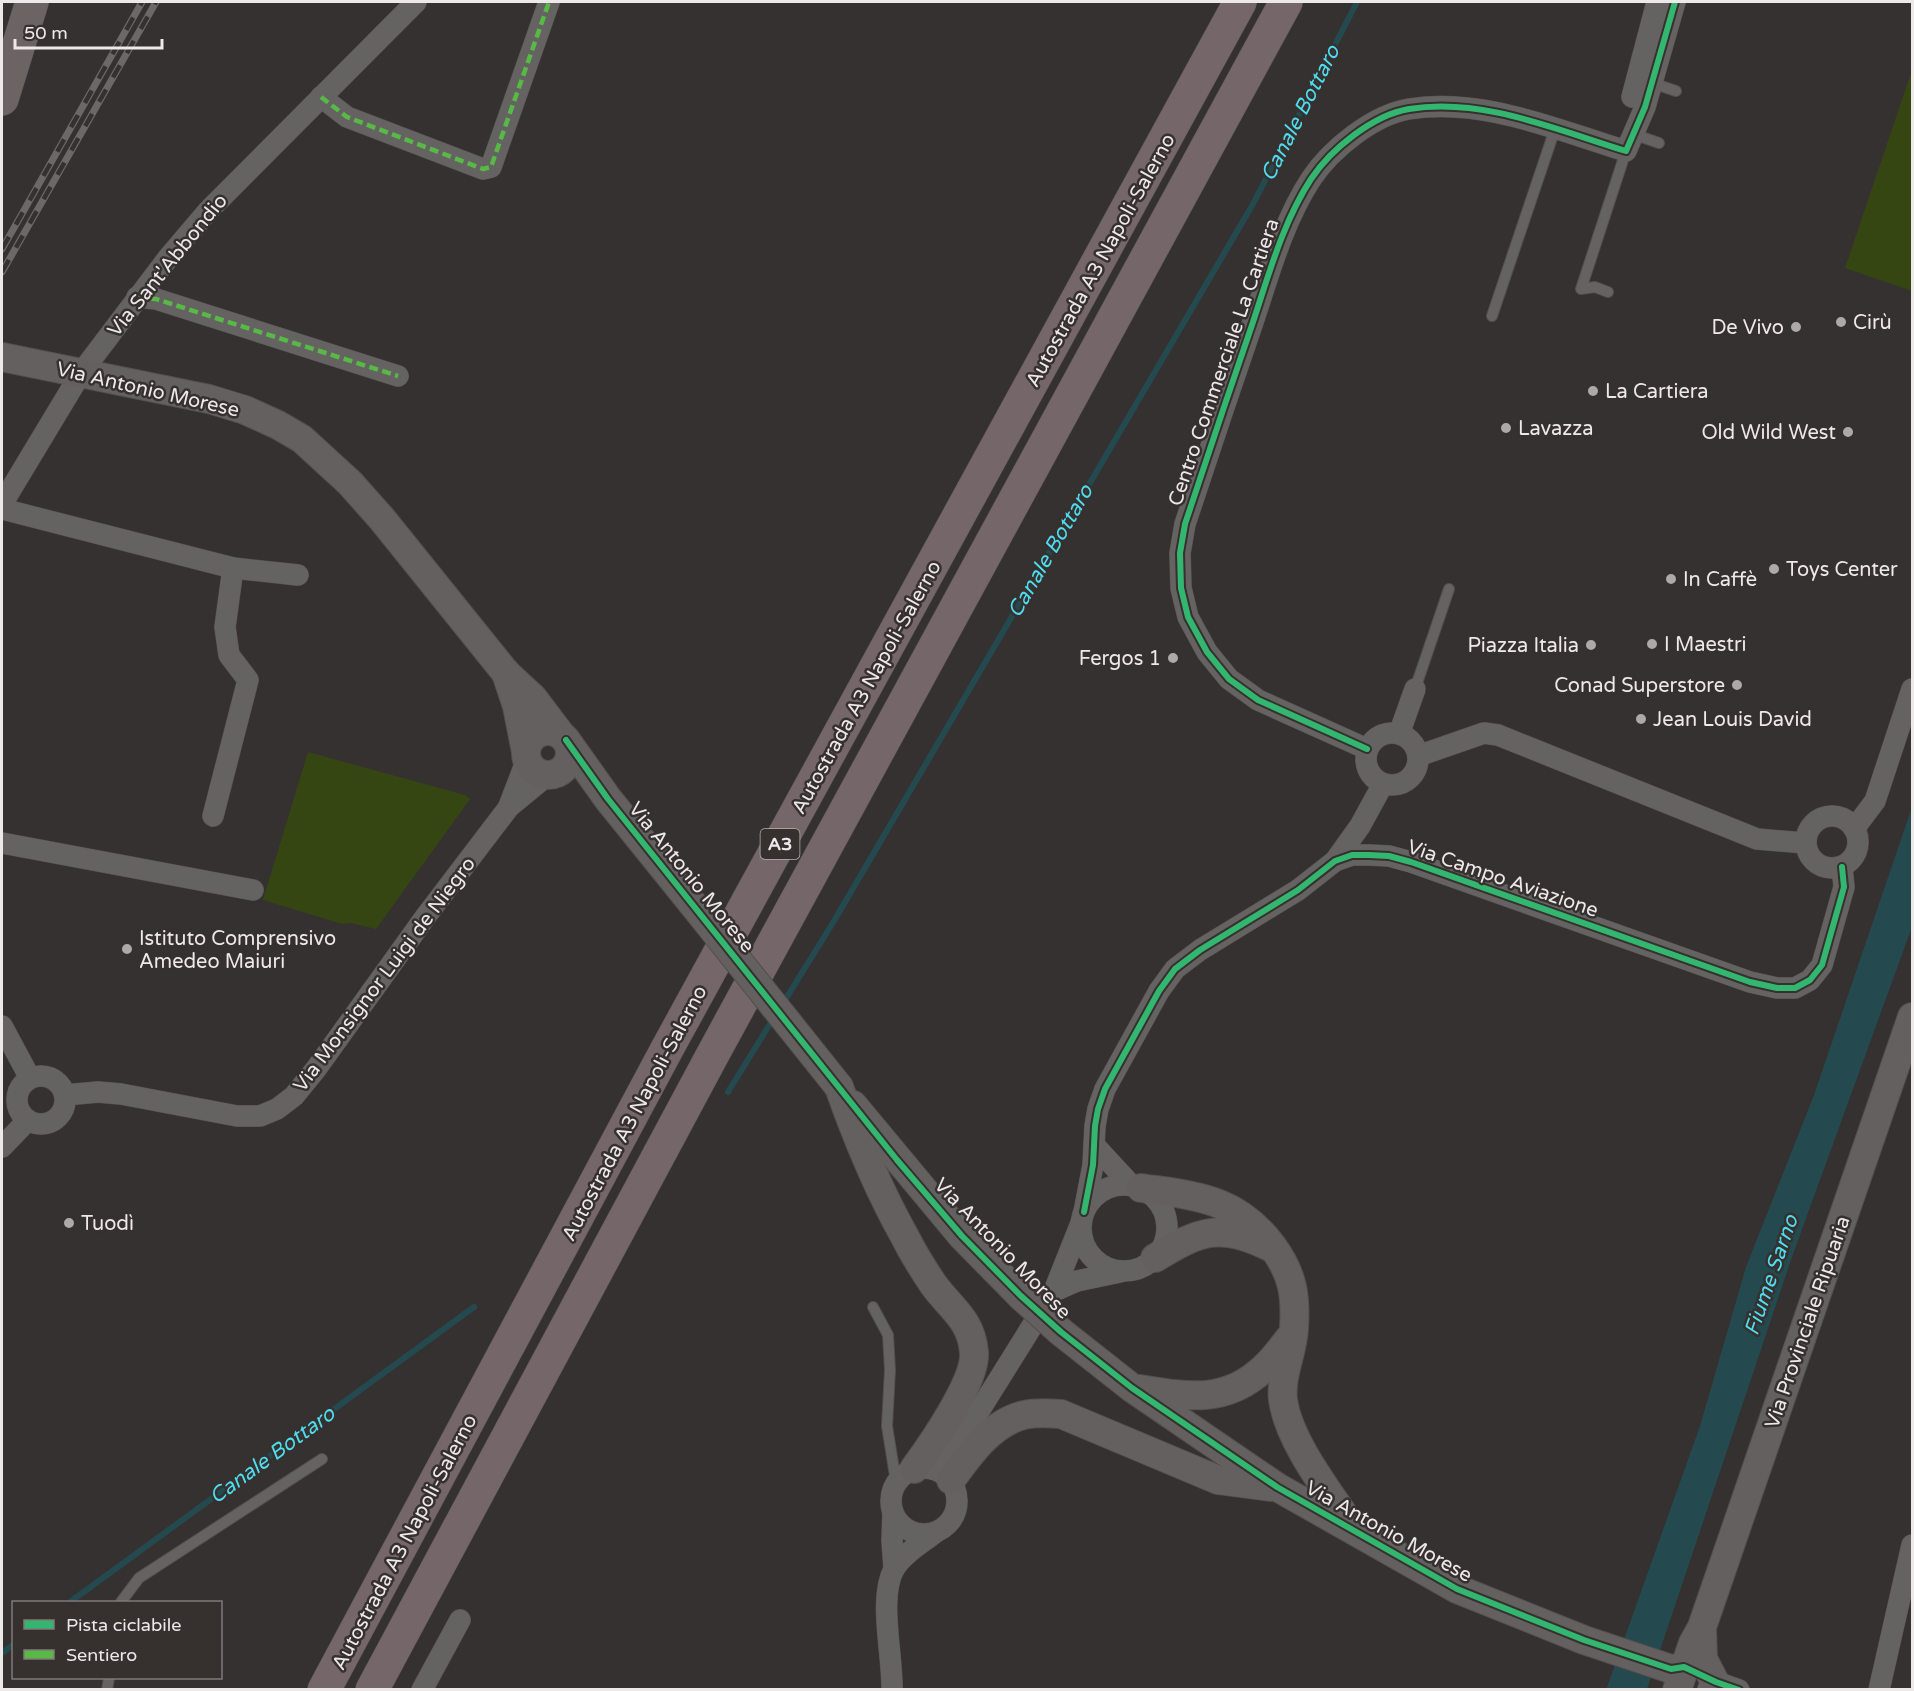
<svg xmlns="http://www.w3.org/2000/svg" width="1914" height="1691" font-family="'Varela Round',sans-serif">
<rect width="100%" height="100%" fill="#343130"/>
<!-- green -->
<g fill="#364613">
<polygon points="1912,70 1912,291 1845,268"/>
<polygon points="308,752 465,795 470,799 376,929 350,923 342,924 263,900"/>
</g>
<!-- water -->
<polygon fill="#244a50" points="1912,807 1912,927 1793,1254 1647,1689 1606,1690 1700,1426 1746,1267 1814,1095"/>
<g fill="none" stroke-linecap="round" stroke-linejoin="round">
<!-- stream -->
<g stroke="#244a50" stroke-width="6">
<polyline points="782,1005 834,921 1253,204 1357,2"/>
<polyline points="728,1092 773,1019"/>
<polyline points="70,1602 474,1307"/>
<polyline points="2,1653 14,1644"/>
</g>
<defs>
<g id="lane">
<polyline points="1652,83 1676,91"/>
<polyline points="1633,134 1659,143"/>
<polyline points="1608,292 1595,287 1581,289 1626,151"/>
<polyline points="1492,316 1555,129"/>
<polyline points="1415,689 1449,589"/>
<polyline points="873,1307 888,1335 890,1370 887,1426 896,1482"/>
<polyline points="121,1602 139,1578 322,1459"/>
<polyline points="107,1690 109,1678"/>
</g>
<g id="street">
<polyline points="321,97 347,117 483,169 491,167 549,2"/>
<polyline points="1632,97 1657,2"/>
<polyline points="137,297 156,299 398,376"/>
<polyline points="2,504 81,373 168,258 208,211 416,2"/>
<polyline points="2,509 233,568 225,627 229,655 248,680 213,816"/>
<polyline points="233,568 298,575"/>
<circle cx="1392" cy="759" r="26"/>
<polyline points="1399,734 1415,689"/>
<path d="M1367 749 1258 700 1229 679 1207 652 1188 617 1181 588 1180 553 1185 524C1207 457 1230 389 1253 322 1269 274 1283 222 1311 179 1331 149 1373 115 1409 109 1482 97 1557 130 1626 151L1645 107 1675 2"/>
<polyline points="1418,756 1484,733 1498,735 1757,839 1805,843"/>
<polyline points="509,806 527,759"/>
<circle cx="1832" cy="842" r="26"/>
<polyline points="1854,829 1875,801 1912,689"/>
<polyline points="2,843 253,890"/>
<polyline points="1335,861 1360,826 1383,784"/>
<polyline points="2,1026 30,1078"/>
<circle cx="41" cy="1100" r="24"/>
<polyline points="65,1095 98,1092 121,1094 237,1116 260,1116 277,1109 294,1096 316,1069 426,916 509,807 548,775"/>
<polyline points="1094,1145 1131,1185"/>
<polyline points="2,1147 28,1120"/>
<circle cx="1124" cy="1228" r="43"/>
<polyline points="1084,1212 1093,1165 1095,1126 1098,1109 1105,1089 1159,991 1175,969 1200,950 1298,890 1335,861 1352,855 1369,855 1389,856 1411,862 1750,982 1777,988 1795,988 1810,980 1822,965 1844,887 1842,867"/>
<polyline points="1054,1291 1077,1281 1120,1272"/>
<circle cx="924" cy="1501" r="33"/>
<polyline points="941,1472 1054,1291 1081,1223"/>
<polyline points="893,1512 892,1540 894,1569"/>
<polyline points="1708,1689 1716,1682 1739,1690"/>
<polyline points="422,1690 460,1620"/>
<path d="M892 1690C893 1656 878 1598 894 1569 903 1554 922 1543 936 1532"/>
<polyline points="1879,1690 1912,1545"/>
</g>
<g id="secondary">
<polyline points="2,357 209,399 245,410 278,425 302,439 350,483 382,519 506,673 533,698 561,735"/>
<polyline points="506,673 517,706 526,752"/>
<circle cx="548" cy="753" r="22"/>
<polyline points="566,740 608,799 692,903"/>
<path d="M839 1087C857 1138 878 1189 905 1237 913 1253 923 1269 933 1284 951 1309 971 1319 974 1352 977 1380 931 1446 914 1469"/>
<polyline points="853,1105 962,1236 1021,1296"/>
<path d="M1141 1188C1197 1196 1237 1198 1273 1247 1293 1275 1296 1295 1294 1328 1293 1352 1280 1376 1283 1400 1289 1442 1329 1492 1352 1527"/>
<path d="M1155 1258C1199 1231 1220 1222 1270 1247"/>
<polyline points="1061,1332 1132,1388 1277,1487 1457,1589 1584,1640 1671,1669 1684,1667"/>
<path d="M1140 1389C1188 1397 1227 1404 1265 1367 1275 1358 1283 1346 1292 1335"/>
<path d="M951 1480C969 1455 991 1423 1024 1415 1036 1412 1049 1413 1061 1414L1218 1480 1271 1487"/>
<polyline points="1702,1629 1703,1659 1719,1690"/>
<polyline points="1677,1690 1693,1643 1702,1627 1912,1017"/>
</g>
<polyline id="primary" points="2,99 32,2"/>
<g id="highway">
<polyline points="324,1690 667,1049 1240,2"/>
<polyline points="372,1690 713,1054 1286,2"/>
</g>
</defs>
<!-- lane casing -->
<use href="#lane" stroke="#524f4e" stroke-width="12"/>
<!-- street casing -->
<use href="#street" stroke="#524f4e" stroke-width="22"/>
<!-- secondary casing -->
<use href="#secondary" stroke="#524f4e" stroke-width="30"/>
<!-- primary casing -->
<use href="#primary" stroke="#524f4e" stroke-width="34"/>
<!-- highway casing -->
<use href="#highway" stroke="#524f4e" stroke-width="34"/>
<!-- lane -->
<use href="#lane" stroke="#656362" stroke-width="10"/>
<!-- street -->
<use href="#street" stroke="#656362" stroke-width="21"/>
<!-- secondary -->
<use href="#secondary" stroke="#656060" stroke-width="28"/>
<!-- primary -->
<use href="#primary" stroke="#6c6363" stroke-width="33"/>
<!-- highway -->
<use href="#highway" stroke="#756769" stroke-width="33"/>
<defs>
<g id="rail">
<polyline points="2,249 142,2"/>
<polyline points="2,272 156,2"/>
</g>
</defs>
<!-- rail casing -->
<use href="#rail" stroke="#6b6867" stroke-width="7"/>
<!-- rail -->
<use href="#rail" stroke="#36302e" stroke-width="4.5" stroke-dasharray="14" stroke-linecap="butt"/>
<defs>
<g id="secondary-bridge">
<polyline points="692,903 839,1087"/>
<polyline points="1021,1296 1061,1332"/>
</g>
</defs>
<!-- secondary-bridge casing -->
<use href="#secondary-bridge" stroke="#524f4e" stroke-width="30" stroke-linecap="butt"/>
<!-- secondary-bridge -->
<use href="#secondary-bridge" stroke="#656060" stroke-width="28"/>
<!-- quiet -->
<g stroke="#58b947" stroke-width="4.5" stroke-dasharray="9 4.5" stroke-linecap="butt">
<polyline points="321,97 347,117 483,169 491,167 549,2"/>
<polyline points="137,297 156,299 398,376"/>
</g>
<defs>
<g id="cycleway">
<polyline points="566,740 608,799 897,1160 962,1236 1021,1296 1061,1332 1132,1388 1277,1487 1457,1589 1584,1640 1671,1669 1684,1667 1716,1682 1739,1690"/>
<path d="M1367 749 1258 700 1229 679 1207 652 1188 617 1181 588 1180 553 1185 524C1207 457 1230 389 1253 322 1269 274 1283 222 1311 179 1331 149 1373 115 1409 109 1482 97 1557 130 1626 151L1645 107 1675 2"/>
<polyline points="1084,1212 1093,1165 1095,1126 1098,1109 1105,1089 1159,991 1175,969 1200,950 1298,890 1335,861 1352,855 1369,855 1389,856 1411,862 1750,982 1777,988 1795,988 1810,980 1822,965 1844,887 1842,867"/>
</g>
</defs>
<!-- cycleway casing -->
<use href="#cycleway" stroke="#36302e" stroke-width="10"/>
<!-- cycleway -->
<use href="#cycleway" stroke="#33b770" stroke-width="6"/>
</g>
<!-- markers -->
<g fill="#aca9a8" stroke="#36302e" stroke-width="2">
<circle cx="1841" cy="322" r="6"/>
<circle cx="1796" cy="327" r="6"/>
<circle cx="1593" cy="391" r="6"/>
<circle cx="1506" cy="428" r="6"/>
<circle cx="1848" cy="432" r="6"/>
<circle cx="1774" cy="569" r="6"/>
<circle cx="1671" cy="579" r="6"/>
<circle cx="1652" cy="644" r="6"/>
<circle cx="1591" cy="645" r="6"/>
<circle cx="1173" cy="658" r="6"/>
<circle cx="1737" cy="685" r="6"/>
<circle cx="1641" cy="719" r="6"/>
<circle cx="127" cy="949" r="6"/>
<circle cx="69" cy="1223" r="6"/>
</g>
<g text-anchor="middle" stroke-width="5" stroke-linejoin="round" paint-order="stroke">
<!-- shield labels -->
<rect fill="#36302e" stroke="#b6b2b0" stroke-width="1.5" x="760.5" y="829" width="39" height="30" rx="4.5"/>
<g font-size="18" font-weight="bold" fill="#ede9e8">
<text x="780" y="850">A3</text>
</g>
<!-- street labels -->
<g font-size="20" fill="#ede9e8" stroke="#36302e">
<text transform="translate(1100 260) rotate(-61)" y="7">Autostrada A3 Napoli-Salerno</text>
<text transform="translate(167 265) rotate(-51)" y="7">Via Sant'Abbondio</text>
<text transform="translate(1223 362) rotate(-71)" y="7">Centro Commerciale La Cartiera</text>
<text transform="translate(148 389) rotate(13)" y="7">Via Antonio Morese</text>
<text transform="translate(866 687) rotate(-61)" y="7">Autostrada A3 Napoli-Salerno</text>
<text transform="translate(692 877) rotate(51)" y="7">Via Antonio Morese</text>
<text transform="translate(1503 878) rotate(19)" y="7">Via Campo Aviazione</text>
<text transform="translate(384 974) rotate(-53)" y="7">Via Monsignor Luigi de Niegro</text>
<text transform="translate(634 1113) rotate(-62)" y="7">Autostrada A3 Napoli-Salerno</text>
<text transform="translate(1003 1248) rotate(46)" y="7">Via Antonio Morese</text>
<text transform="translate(1807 1322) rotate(-71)" y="7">Via Provinciale Ripuaria</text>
<text transform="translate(1389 1531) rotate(29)" y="7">Via Antonio Morese</text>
<text transform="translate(404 1542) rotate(-62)" y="7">Autostrada A3 Napoli-Salerno</text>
</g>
<!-- poi labels -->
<g font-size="20" fill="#ede9e8" stroke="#36302e" text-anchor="start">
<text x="1853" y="329">Cirù</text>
<text x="1784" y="334" text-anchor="end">De Vivo</text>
<text x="1605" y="398">La Cartiera</text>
<text x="1518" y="435">Lavazza</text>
<text x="1836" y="439" text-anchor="end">Old Wild West</text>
<text x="1786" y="576">Toys Center</text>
<text x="1683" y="586">In Caffè</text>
<text x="1664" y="651">I Maestri</text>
<text x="1579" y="652" text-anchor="end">Piazza Italia</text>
<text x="1161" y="665" text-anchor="end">Fergos 1</text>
<text x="1725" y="692" text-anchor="end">Conad Superstore</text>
<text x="1653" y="726">Jean Louis David</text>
<text x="139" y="945">Istituto Comprensivo<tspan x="139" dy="23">Amedeo Maiuri</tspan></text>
<text x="81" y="1230">Tuodì</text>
</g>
<!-- water labels -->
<g font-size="21" font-style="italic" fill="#4eddf0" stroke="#36302e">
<text transform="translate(1300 113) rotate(-63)" y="7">Canale Bottaro</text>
<text transform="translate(1050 551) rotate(-60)" y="7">Canale Bottaro</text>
<text transform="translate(1771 1275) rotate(-71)" y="7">Fiume Sarno</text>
<text transform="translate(272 1455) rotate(-36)" y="7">Canale Bottaro</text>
</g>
</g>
<!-- border -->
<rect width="1914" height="1691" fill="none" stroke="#ede9e8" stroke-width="6"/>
<!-- legend -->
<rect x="12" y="1601" width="210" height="78" fill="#36302e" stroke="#7f7a78" stroke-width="1.5"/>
<rect x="24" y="1620" width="30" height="9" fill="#33b770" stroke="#7f7a78" stroke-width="1.5"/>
<text x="66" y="1631" font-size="18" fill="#ede9e8">Pista ciclabile</text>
<rect x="24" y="1650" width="30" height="9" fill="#58b947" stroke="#7f7a78" stroke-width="1.5"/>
<text x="66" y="1661" font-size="18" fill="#ede9e8">Sentiero</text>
<!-- scale -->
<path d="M15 39v9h147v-9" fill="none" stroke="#ede9e8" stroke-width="3"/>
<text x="24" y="39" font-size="18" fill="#ede9e8" stroke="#36302e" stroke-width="4.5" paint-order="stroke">50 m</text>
</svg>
